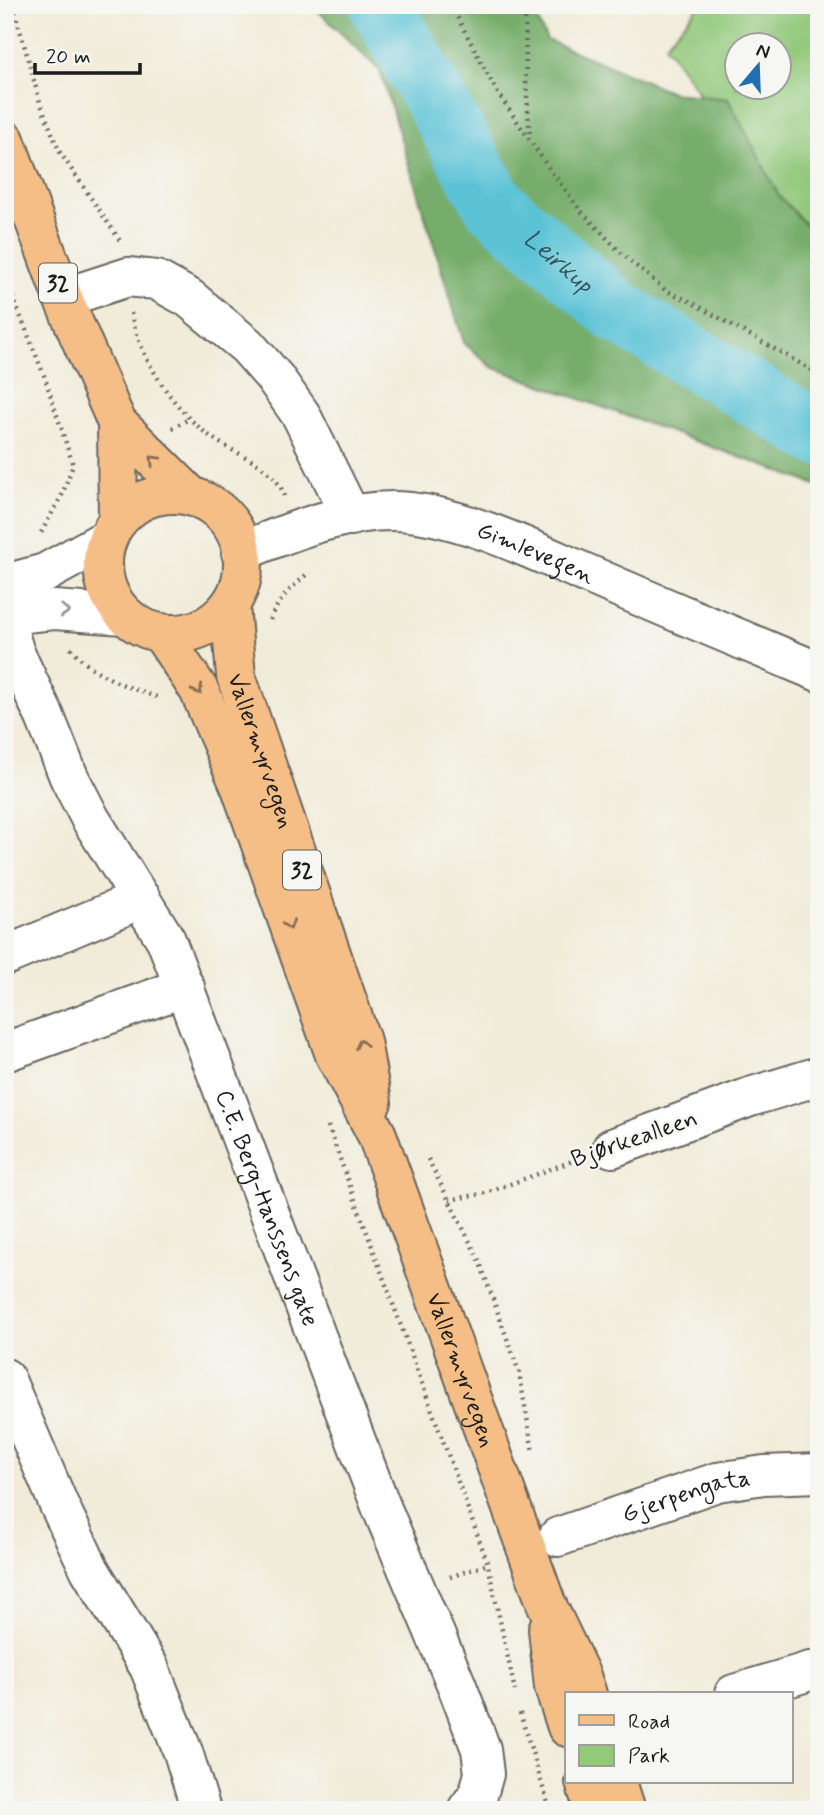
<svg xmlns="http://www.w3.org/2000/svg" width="824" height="1815" font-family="Mynerve,sans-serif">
<rect width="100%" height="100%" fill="#f6f6f2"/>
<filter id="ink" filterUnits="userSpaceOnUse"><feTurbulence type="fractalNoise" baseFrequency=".0143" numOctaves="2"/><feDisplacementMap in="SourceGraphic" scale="14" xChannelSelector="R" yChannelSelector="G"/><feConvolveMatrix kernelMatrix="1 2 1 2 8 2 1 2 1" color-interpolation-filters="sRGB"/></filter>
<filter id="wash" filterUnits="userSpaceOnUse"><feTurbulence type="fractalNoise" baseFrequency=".00686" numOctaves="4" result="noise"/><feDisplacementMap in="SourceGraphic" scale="28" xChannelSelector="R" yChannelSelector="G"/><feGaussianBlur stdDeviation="1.57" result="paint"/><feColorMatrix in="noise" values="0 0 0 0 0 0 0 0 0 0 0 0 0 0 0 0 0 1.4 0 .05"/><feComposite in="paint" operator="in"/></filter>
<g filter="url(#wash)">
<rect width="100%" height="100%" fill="#f1ecd9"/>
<!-- green -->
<path fill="#93c97b" stroke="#58724c" stroke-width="2" fill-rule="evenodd" d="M700 5H819V263L665 45ZM736 46H778V88H736Z"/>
<!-- forest -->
<polygon fill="#76ad6b" stroke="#496444" stroke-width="2" points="312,5 530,5 547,40 674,93 728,99 779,196 819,239 819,486 492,367 464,343 380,71"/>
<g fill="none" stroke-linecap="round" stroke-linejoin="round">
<!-- river -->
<path stroke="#5bc3d7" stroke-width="63" id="s1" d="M381 5 495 205 617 311 819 434"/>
</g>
</g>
<g filter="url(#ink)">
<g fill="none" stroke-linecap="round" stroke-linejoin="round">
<defs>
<g id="minor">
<polyline points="63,298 128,277 156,280 189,298 247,346 275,378 301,415 351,516"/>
<path id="s2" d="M241 552C293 530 353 506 410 512 470 519 534 551 590 575 666 608 742 640 819 672"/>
<polyline points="5,584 45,573 108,538"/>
<polyline points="5,615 54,610 124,615"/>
<path id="s3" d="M5 620 15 653 45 717 69 777 90 818 166 940 382 1509 457 1686 481 1749 484 1774 478 1795 467 1810"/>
<polyline points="5,956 141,899"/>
<polyline points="5,1052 185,987"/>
<polyline points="612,1148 750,1097 819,1076"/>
<polyline points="5,1378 59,1505 90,1570 149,1667 183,1752 201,1810"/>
<path id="s4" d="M558 1537 717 1482 764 1475 819 1473"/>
<polyline points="734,1694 810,1671"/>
</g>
<g id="major">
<polyline points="5,140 63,298 117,423 192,497"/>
<polyline points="117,423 118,520"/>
<circle cx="173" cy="564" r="70"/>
<path id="s5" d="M230 605 236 676 361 1041 372 1102"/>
<path id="s6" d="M161 633 199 690 241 788 335 1055 377 1135 546 1603 581 1676 587 1694"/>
<polyline points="548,1629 554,1687 567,1727"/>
<polyline points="585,1782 594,1810"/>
<polyline points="617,1782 626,1810"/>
</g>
</defs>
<!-- minor casing -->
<use href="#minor" stroke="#67655e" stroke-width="42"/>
<!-- major casing -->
<use href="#major" stroke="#67655e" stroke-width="42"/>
<!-- path -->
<g stroke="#67655e" stroke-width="4.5" stroke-dasharray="2 5" stroke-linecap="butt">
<polyline points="13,5 40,102 59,151 121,242"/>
<polyline points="451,5 496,90 550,170 581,211 622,254 665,290 691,302 819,374"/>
<polyline points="525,5 526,82 530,138"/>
<polyline points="5,277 45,378 73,465 62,495 41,533"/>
<path d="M131 313C141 361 174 411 214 439 238 456 275 465 284 496"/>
<polyline points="172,428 189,419"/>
<path d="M270 620C278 600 291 588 307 574"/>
<path d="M71 648C92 675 129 688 160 698"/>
<polyline points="328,1126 488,1564 515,1691"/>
<polyline points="428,1159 479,1260 519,1372 533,1452"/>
<polyline points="449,1200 486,1193 578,1159"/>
<polyline points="450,1577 488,1564"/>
<polyline points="520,1713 550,1810"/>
</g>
<!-- minor -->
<use href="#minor" stroke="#fff" stroke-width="38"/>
<!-- major -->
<use href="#major" stroke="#f6be87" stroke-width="38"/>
</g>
<!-- one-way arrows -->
<defs><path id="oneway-chevron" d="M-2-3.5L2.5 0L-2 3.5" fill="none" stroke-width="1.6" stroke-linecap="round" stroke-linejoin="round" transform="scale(1.75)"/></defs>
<g stroke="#896d52">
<use href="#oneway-chevron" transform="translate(154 460) rotate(-135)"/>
<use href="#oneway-chevron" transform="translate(198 690) rotate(61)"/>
<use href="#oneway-chevron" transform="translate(289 925) rotate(71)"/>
<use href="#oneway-chevron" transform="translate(361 1044) rotate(-103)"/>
</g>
<use stroke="#999" href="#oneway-chevron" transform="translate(65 611) rotate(2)"/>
</g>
<g text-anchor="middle" stroke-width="5" stroke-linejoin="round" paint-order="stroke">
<!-- shield labels -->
<g fill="#f6f6f2" stroke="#5d5d5c" stroke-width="2">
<rect x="39" y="263.5" width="38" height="39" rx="5"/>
<rect x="283" y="850.5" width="38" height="39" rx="5"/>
</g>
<g font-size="23" font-weight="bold" fill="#1c1c1c">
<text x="58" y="291">32</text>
<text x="302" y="878">32</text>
</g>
<!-- street labels -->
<g font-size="24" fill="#1c1c1c" stroke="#f6f6f2">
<text dy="8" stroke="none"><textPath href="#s2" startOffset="308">Gimlevegen</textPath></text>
<text dy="8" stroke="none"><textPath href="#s5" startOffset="150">Vallermyrvegen</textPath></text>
<text transform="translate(634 1138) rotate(-19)" y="8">Bjørkealleen</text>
<text dy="8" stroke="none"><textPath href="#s3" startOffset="646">C.E. Berg-Hanssens gate</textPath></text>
<text dy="8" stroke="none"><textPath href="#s6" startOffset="798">Vallermyrvegen</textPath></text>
<text dy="8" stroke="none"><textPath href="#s4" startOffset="135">Gjerpengata</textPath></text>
</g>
<!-- water labels -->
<g font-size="26" font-style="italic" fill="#32565d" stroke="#f6f6f2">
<text dy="9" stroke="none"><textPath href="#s1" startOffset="315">Leirkup</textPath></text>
</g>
</g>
<!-- margin -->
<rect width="824" height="1815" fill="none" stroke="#f6f6f2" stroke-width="28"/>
<!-- legend -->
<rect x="565" y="1692" width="228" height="91" fill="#f6f6f2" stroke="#9f9f9c" stroke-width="2"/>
<rect x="579" y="1715" width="35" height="10" fill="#f6be87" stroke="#9f9f9c" stroke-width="2"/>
<text x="628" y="1728" font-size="21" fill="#1c1c1c">Road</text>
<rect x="579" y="1745" width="35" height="21" fill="#93c97b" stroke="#9f9f9c" stroke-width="2"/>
<text x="628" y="1762" font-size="21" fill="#1c1c1c">Park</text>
<!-- north arrow -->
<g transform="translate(758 66) rotate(19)"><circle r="33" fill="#f6f6f2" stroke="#9f9f9c" stroke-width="2"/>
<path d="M0-5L12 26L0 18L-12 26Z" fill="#1f6fb2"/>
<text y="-10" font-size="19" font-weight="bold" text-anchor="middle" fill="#1c1c1c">N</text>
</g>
<!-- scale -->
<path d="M35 63v10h105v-10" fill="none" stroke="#1c1c1c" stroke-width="3.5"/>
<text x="46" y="63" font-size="21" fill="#1c1c1c" stroke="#f6f6f2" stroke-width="5" paint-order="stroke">20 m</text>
</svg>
